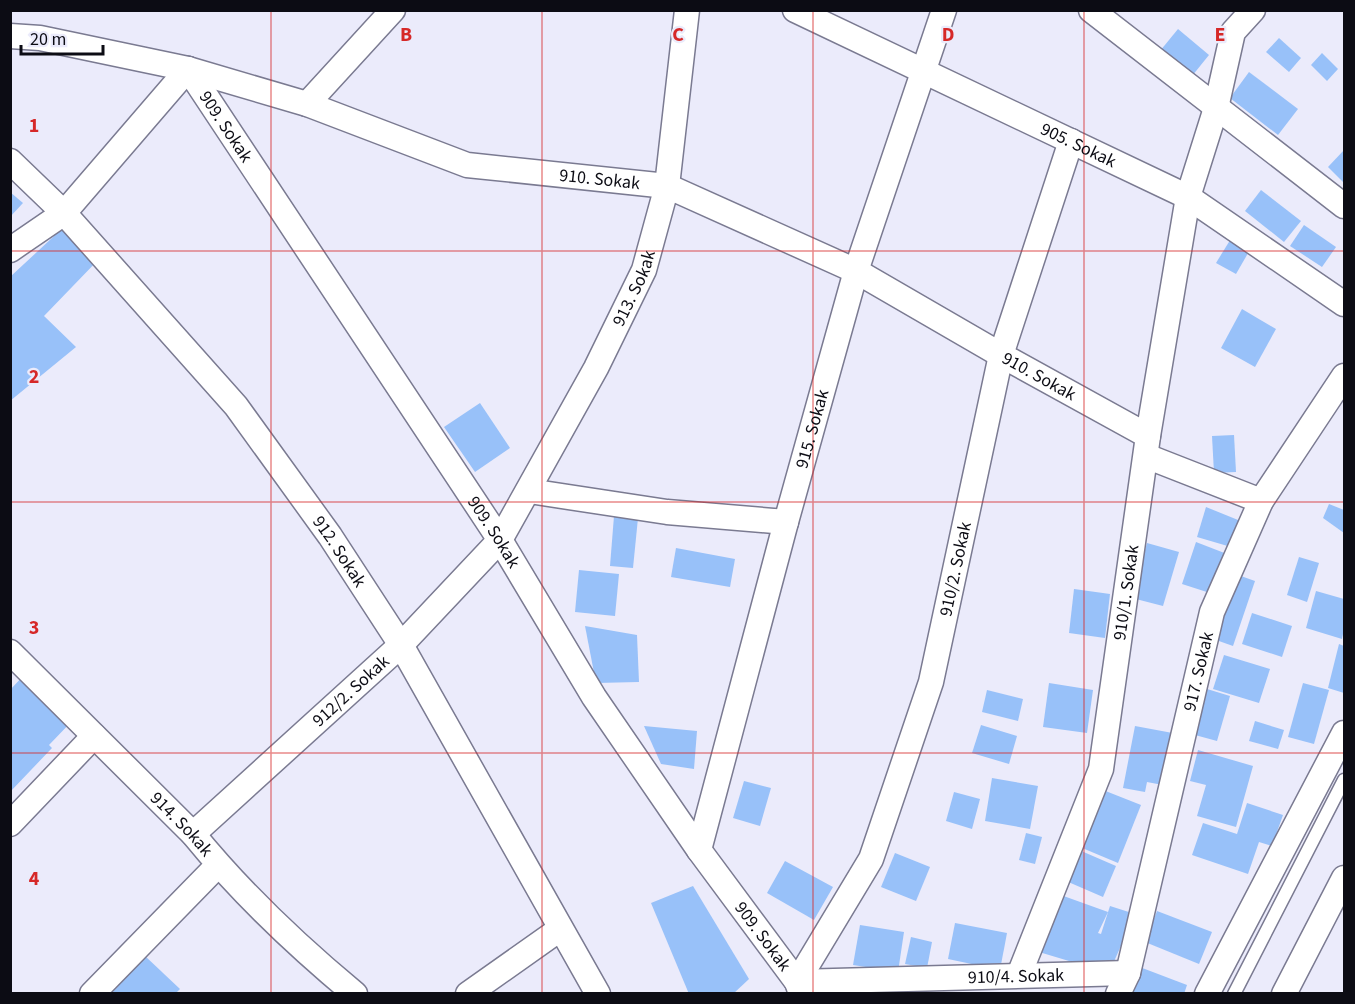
<svg xmlns="http://www.w3.org/2000/svg" width="1355" height="1004" font-family="'Source Sans 3',sans-serif">
<rect width="100%" height="100%" fill="#ebebfb"/>
<!-- building -->
<g fill="#98c1f9">
<polygon points="1178,29 1209,55 1192,76 1160,51"/>
<polygon points="1279,38 1301,58 1289,72 1266,52"/>
<polygon points="1322,53 1338,69 1327,81 1311,65"/>
<polygon points="1249,72 1298,109 1278,135 1230,98"/>
<polygon points="1344,150 1344,183 1328,167"/>
<polygon points="1261,190 1301,221 1284,242 1245,211"/>
<polygon points="10,192 23,203 10,217"/>
<polygon points="66,225 100,258 44,316 76,347 10,401 10,277"/>
<polygon points="1304,225 1336,247 1322,267 1290,246"/>
<polygon points="1232,237 1251,248 1236,274 1216,263"/>
<polygon points="1242,309 1276,329 1255,367 1221,348"/>
<polygon points="480,403 510,448 475,472 444,427"/>
<polygon points="1234,435 1236,472 1214,473 1212,436"/>
<polygon points="1329,504 1344,510 1344,533 1323,518"/>
<polygon points="1206,507 1243,522 1231,547 1197,537"/>
<polygon points="614,516 638,518 633,568 610,566"/>
<polygon points="1196,542 1227,554 1213,594 1182,584"/>
<polygon points="1147,543 1179,552 1163,606 1132,598"/>
<polygon points="676,548 735,559 730,587 671,577"/>
<polygon points="1299,557 1319,563 1307,602 1287,595"/>
<polygon points="579,570 619,574 615,616 575,612"/>
<polygon points="1238,575 1255,581 1233,646 1216,640"/>
<polygon points="1074,589 1110,594 1105,638 1069,633"/>
<polygon points="1316,591 1344,599 1344,629 1342,639 1306,628"/>
<polygon points="1252,613 1292,626 1282,657 1242,644"/>
<polygon points="585,626 637,635 639,682 596,683"/>
<polygon points="1339,644 1344,646 1344,693 1328,688"/>
<polygon points="1224,655 1270,669 1259,703 1213,689"/>
<polygon points="25,674 73,720 49,745 52,748 10,792 10,690"/>
<polygon points="1049,683 1093,690 1087,733 1043,727"/>
<polygon points="1303,683 1329,690 1314,744 1288,737"/>
<polygon points="1207,689 1230,696 1217,741 1195,735"/>
<polygon points="987,690 1023,699 1018,721 982,712"/>
<polygon points="1255,721 1284,730 1278,749 1249,741"/>
<polygon points="981,725 1017,736 1009,764 972,753"/>
<polygon points="644,726 697,731 694,769 661,764"/>
<polygon points="1135,726 1178,734 1168,786 1147,782 1145,792 1123,788"/>
<polygon points="1198,750 1253,766 1236,827 1197,816 1206,785 1190,781"/>
<polygon points="992,778 1038,786 1030,829 985,821"/>
<polygon points="744,781 771,788 760,826 733,818"/>
<polygon points="1098,788 1141,805 1118,863 1075,845"/>
<polygon points="954,792 980,799 972,829 946,821"/>
<polygon points="1247,803 1283,815 1272,846 1259,842 1248,874 1192,855 1203,823 1237,834"/>
<polygon points="1026,833 1042,837 1035,864 1019,860"/>
<polygon points="1079,850 1116,866 1103,897 1066,881"/>
<polygon points="895,853 930,867 916,901 881,887"/>
<polygon points="785,861 833,887 814,920 767,893"/>
<polygon points="693,886 749,979 733,994 689,994 651,903"/>
<polygon points="1058,894 1108,912 1098,933 1101,934 1110,906 1135,914 1112,966 1092,961 1089,967 1039,952"/>
<polygon points="1157,911 1212,932 1199,964 1145,942"/>
<polygon points="955,923 1007,933 1000,970 948,959"/>
<polygon points="860,925 904,932 898,972 853,965"/>
<polygon points="911,937 932,942 927,968 905,964"/>
<polygon points="145,956 180,989 175,994 111,994"/>
<polygon points="1137,966 1187,985 1184,994 1127,994"/>
</g>
<g fill="none" stroke-linecap="round" stroke-linejoin="round">
<defs>
<polyline id="lane" points="1234,994 1344,780"/>
<g id="street">
<path id="s1" d="M795 10 1188 197 1344 304"/>
<polyline points="1091,10 1344,206"/>
<path id="s2" d="M10 36 40 38 188 69 307 104 467 165 667 186 856 271 1001 355 1148 436"/>
<path id="s3" d="M188 69 500 540 594 697 699 850 797 982 801 994"/>
<polyline points="307,104 393,10"/>
<path id="s4" d="M10 161 64 213 236 406 330 536 401 645 598 994"/>
<polyline points="10,250 64,213 188,69"/>
<polyline points="1146,456 1261,501"/>
<polyline points="529,491 667,512 786,522"/>
<path id="s5" d="M10 652 193 834C241 893 296 945 355 994"/>
<polyline points="10,824 94,736"/>
<path id="s6" d="M193 834 401 645 500 540 596 368 644 270 667 186 687 10"/>
<path id="s7" d="M699 850 786 522 856 271 944 10"/>
<path id="s8" d="M1019 975 1101 769 1148 436 1188 197 1216 108 1233 32 1253 10"/>
<path id="s9" d="M797 982 871 859 931 682 1001 355 1071 141"/>
<path id="s10" d="M797 982 1128 973"/>
<polyline points="92,994 218,865"/>
<polyline points="468,994 560,929"/>
<path id="s11" d="M1118 994 1128 973 1212 612 1261 501 1344 376"/>
<polyline points="1207,994 1344,733"/>
<polyline points="1284,994 1344,878"/>
</g>
</defs>
<!-- lane casing -->
<use href="#lane" stroke="#7a7a91" stroke-width="15"/>
<!-- street casing -->
<use href="#street" stroke="#7a7a91" stroke-width="27"/>
<!-- lane -->
<use href="#lane" stroke="#fff" stroke-width="12"/>
<!-- street -->
<use href="#street" stroke="#fff" stroke-width="24"/>
</g>
<!-- grid -->
<path fill="none" stroke="#d62828" stroke-width="1.5" stroke-opacity="0.55" d="M271 10V994M542 10V994M813 10V994M1084 10V994M10 251H1344M10 502H1344M10 753H1344"/>
<g text-anchor="middle" stroke-width="4.5" stroke-linejoin="round" paint-order="stroke">
<!-- street labels -->
<g font-size="18" fill="#0c0c14" stroke="#ebebfb">
<text dy="6" stroke="none"><textPath href="#s3" startOffset="69">909. Sokak</textPath></text>
<text dy="6" stroke="none"><textPath href="#s1" startOffset="314">905. Sokak</textPath></text>
<text dy="6" stroke="none"><textPath href="#s2" startOffset="610">910. Sokak</textPath></text>
<text dy="6" stroke="none"><textPath href="#s6" startOffset="711">913. Sokak</textPath></text>
<text dy="6" stroke="none"><textPath href="#s2" startOffset="1096">910. Sokak</textPath></text>
<text dy="6" stroke="none"><textPath href="#s7" startOffset="436">915. Sokak</textPath></text>
<text dy="6" stroke="none"><textPath href="#s3" startOffset="555">909. Sokak</textPath></text>
<text dy="6" stroke="none"><textPath href="#s4" startOffset="512">912. Sokak</textPath></text>
<text dy="6" stroke="none"><textPath href="#s9" startOffset="446">910/2. Sokak</textPath></text>
<text dy="6" stroke="none"><textPath href="#s8" startOffset="400">910/1. Sokak</textPath></text>
<text dy="6" stroke="none"><textPath href="#s11" startOffset="333">917. Sokak</textPath></text>
<text dy="6" stroke="none"><textPath href="#s6" startOffset="213">912/2. Sokak</textPath></text>
<text dy="6" stroke="none"><textPath href="#s5" startOffset="243">914. Sokak</textPath></text>
<text dy="6" stroke="none"><textPath href="#s3" startOffset="1041">909. Sokak</textPath></text>
<text dy="6" stroke="none"><textPath href="#s10" startOffset="219">910/4. Sokak</textPath></text>
</g>
</g>
<g font-size="20" text-anchor="middle" font-weight="bold" fill="#d62828" stroke="#ebebfb" stroke-width="4.5" stroke-linejoin="round" paint-order="stroke">
<text x="406" y="41">B</text>
<text x="678" y="41">C</text>
<text x="948" y="41">D</text>
<text x="1220" y="41">E</text>
<text x="34" y="132">1</text>
<text x="34" y="383">2</text>
<text x="34" y="634">3</text>
<text x="34" y="885">4</text>
</g>
<!-- border -->
<rect width="1355" height="1004" fill="none" stroke="#0c0c14" stroke-width="24"/>
<!-- scale -->
<path d="M21 45v9h82v-9" fill="none" stroke="#0c0c14" stroke-width="3"/>
<text x="30" y="45" font-size="18" fill="#0c0c14" stroke="#ebebfb" stroke-width="4.5" paint-order="stroke">20 m</text>
</svg>
